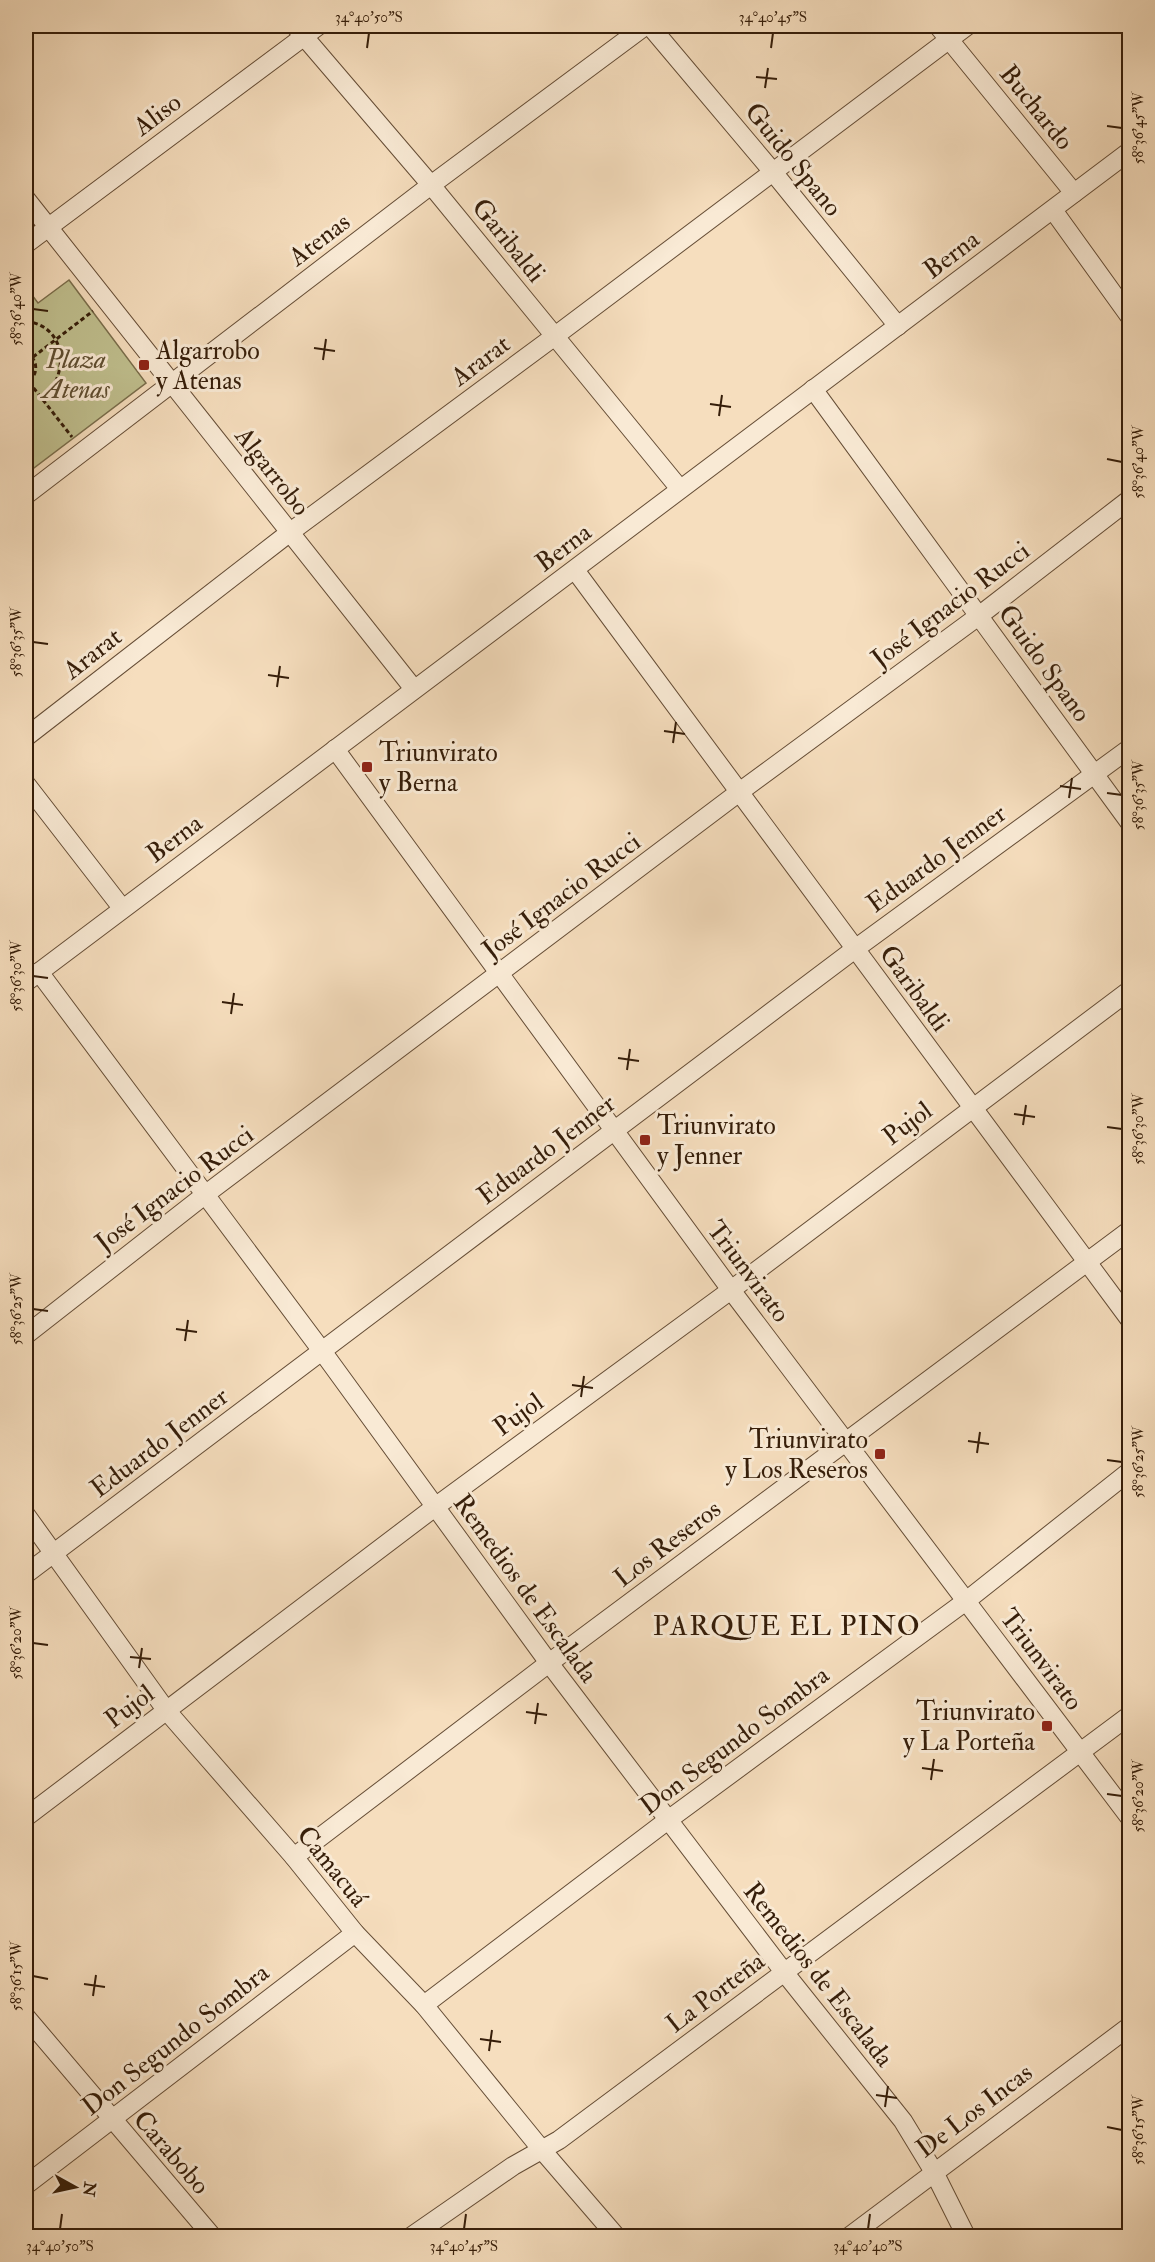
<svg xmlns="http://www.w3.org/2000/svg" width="1155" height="2262" font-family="'IM FELL Double Pica',serif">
<rect width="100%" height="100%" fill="#f6debe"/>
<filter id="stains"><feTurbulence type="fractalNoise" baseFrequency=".00333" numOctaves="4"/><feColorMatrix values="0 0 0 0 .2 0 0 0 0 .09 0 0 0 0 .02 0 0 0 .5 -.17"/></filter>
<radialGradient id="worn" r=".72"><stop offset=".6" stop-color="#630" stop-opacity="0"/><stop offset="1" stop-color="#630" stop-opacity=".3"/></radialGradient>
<!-- green -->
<polygon fill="#c0c08f" stroke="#7a6e4c" stroke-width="1.5" points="69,280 146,383 26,474 26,287 38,303"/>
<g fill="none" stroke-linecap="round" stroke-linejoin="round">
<defs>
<g id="minor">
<polyline points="295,26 431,185 680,489"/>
<polyline points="650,26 773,172 898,326"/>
<polyline points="938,26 1074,193"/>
<polyline points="26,199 414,689"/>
<polyline points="1053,210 1130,317"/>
<polyline points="26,244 318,26"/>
<polyline points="813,389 1130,823"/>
<polyline points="26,495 431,185 645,26"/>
<polyline points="575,570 1130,1320"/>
<polyline points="26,737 289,533 555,336 967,26"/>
<polyline points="335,749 731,1290 1130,1818"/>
<polyline points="26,784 122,908"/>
<polyline points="39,972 322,1351 549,1663 784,1972 903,2121 934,2172 966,2236"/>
<polyline points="26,982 1130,151"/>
<polyline points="26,1335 206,1194 738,793 980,615 1130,499"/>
<polyline points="26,1515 166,1710 294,1857 355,1933 424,2005 542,2150 616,2236"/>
<polyline points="26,1574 855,949 1130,748"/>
<polyline points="26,1817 435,1507 731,1290 1130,990"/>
<polyline points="294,1857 549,1663 1130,1230"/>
<polyline points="424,2005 668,1820 966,1601 1130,1471"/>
<polyline points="26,2017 212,2236"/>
<polyline points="26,2185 355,1933"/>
<polyline points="412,2236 513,2166 559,2140 1130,1715"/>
<polyline points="850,2236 1130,2026"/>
</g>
</defs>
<!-- minor casing -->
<use href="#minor" stroke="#654d36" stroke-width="20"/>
<!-- path -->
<g stroke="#351d09" stroke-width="3" stroke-dasharray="4.5 3" stroke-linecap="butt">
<path d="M26 321C68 327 69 374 43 400"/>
<path d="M26 352C39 360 39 376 26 383"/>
<polyline points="33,357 93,311"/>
<polyline points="29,382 72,437"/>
</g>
<!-- minor -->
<use href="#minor" stroke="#f9ead5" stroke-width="18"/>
</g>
<!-- ticks -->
<path fill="none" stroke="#351d09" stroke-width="2" d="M367 48 369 33M771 48 773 33M756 77 777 79M765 88 768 68M1107 126 1122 128M33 309 48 311M314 348 335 351M323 360 326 339M710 404 731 407M719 416 722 395M1107 459 1122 462M33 642 48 644M268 675 289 678M277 687 280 666M664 731 685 734M673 743 676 722M1060 786 1081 789M1107 793 1122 795M1069 798 1072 778M33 976 48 978M222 1002 243 1005M231 1014 234 993M618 1058 639 1061M627 1070 630 1049M1014 1114 1035 1117M1023 1125 1026 1105M1107 1127 1122 1129M33 1309 48 1311M176 1329 197 1332M185 1341 188 1320M572 1385 593 1388M581 1397 584 1376M968 1441 989 1444M977 1453 980 1432M1107 1460 1122 1462M33 1643 48 1645M130 1657 151 1659M139 1668 142 1648M526 1712 547 1715M535 1724 538 1703M922 1768 943 1771M931 1780 934 1759M1107 1794 1122 1796M33 1976 48 1979M84 1984 105 1987M93 1996 96 1975M480 2039 501 2042M489 2051 492 2030M876 2095 897 2098M885 2107 888 2086M1107 2127 1122 2130M60 2229 62 2214M464 2229 466 2214M868 2229 870 2214"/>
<!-- markers -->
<g fill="#8f2418" stroke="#f9ead5" stroke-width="2">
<rect x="138" y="359" width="12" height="12" rx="3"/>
<rect x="361" y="761" width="12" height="12" rx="3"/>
<rect x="639" y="1134" width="12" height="12" rx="3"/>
<rect x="874" y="1448" width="12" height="12" rx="3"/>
<rect x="1041" y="1720" width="12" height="12" rx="3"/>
</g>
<g text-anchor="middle" stroke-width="6" stroke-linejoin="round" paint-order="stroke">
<!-- street labels -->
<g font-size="26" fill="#351d09" stroke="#f9ead5">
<text transform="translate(1037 107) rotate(51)" y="9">Buchardo</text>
<text transform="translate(157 114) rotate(-37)" y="9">Aliso</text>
<text transform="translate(794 159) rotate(51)" y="9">Guido Spano</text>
<text transform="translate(319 239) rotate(-37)" y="9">Atenas</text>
<text transform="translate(509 240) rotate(51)" y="9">Garibaldi</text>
<text transform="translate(951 254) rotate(-37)" y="9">Berna</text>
<text transform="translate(480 360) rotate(-37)" y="9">Ararat</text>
<text transform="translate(273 471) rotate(52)" y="9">Algarrobo</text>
<text transform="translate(563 547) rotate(-37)" y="9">Berna</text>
<text transform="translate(950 604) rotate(-37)" y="9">José Ignacio Rucci</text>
<text transform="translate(92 653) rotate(-38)" y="9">Ararat</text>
<text transform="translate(1045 663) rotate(54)" y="9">Guido Spano</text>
<text transform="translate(174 838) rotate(-37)" y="9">Berna</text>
<text transform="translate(936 858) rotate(-36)" y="9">Eduardo Jenner</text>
<text transform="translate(561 895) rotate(-37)" y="9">José Ignacio Rucci</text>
<text transform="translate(915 988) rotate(54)" y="9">Garibaldi</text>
<text transform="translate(907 1123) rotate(-37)" y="9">Pujol</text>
<text transform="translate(546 1149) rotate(-37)" y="9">Eduardo Jenner</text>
<text transform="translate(174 1188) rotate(-37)" y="9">José Ignacio Rucci</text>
<text transform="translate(749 1271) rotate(53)" y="9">Triunvirato</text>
<text transform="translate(518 1414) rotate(-36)" y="9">Pujol</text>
<text transform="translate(159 1442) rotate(-37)" y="9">Eduardo Jenner</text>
<text transform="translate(667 1543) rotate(-37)" y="9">Los Reseros</text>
<text transform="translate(526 1588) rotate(54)" y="9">Remedios de Escalada</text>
<text transform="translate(1042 1659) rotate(53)" y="9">Triunvirato</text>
<text transform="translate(129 1706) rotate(-37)" y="9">Pujol</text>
<text transform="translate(734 1740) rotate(-37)" y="9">Don Segundo Sombra</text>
<text transform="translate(333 1866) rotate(51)" y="9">Camacuá</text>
<text transform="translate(819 1974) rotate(52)" y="9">Remedios de Escalada</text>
<text transform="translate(715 1992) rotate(-37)" y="9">La Porteña</text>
<text transform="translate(175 2039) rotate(-38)" y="9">Don Segundo Sombra</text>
<text transform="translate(974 2110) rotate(-37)" y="9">De Los Incas</text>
<text transform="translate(172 2152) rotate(49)" y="9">Carabobo</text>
</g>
<!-- poi labels -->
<g font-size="26" fill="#351d09" stroke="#f9ead5" text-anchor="start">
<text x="156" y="359">Algarrobo<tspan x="156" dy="30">y Atenas</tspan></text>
<text x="379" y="761">Triunvirato<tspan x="379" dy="30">y Berna</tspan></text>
<text x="657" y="1134">Triunvirato<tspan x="657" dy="30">y Jenner</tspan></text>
<text x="868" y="1448" text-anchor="end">Triunvirato<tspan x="868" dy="30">y Los Reseros</tspan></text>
<text x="1035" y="1720" text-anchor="end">Triunvirato<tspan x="1035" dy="30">y La Porteña</tspan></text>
</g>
<!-- park labels -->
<g font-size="26" font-style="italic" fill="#5f4e31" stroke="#f9ead5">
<text x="76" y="368">Plaza<tspan x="76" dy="30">Atenas</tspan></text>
</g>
<!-- quarter labels -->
<g font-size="28" letter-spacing="1.5" fill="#351d09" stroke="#f9ead5">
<text x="787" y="1635">PARQUE EL PINO</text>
</g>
</g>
<!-- margin -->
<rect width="1155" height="2262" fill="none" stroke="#f6debe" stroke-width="66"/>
<!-- north arrow -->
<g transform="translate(75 2187) rotate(98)" stroke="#f9ead5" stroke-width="4.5" paint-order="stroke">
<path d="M0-4.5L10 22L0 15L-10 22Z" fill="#351d09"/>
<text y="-9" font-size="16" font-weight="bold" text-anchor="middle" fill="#351d09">N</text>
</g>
<rect x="33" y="33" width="1089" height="2196" fill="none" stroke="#351d09" stroke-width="2"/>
<g font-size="15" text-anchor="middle" fill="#351d09">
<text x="369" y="22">34°40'50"S</text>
<text x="773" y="22">34°40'45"S</text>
<text transform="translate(1138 128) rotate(-90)" y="5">58°36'45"W</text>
<text transform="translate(16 309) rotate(-90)" y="5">58°36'40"W</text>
<text transform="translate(1138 462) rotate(-90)" y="5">58°36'40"W</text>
<text transform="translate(16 642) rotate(-90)" y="5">58°36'35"W</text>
<text transform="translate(1138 795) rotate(-90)" y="5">58°36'35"W</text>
<text transform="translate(16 976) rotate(-90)" y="5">58°36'30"W</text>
<text transform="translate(1138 1129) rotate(-90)" y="5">58°36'30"W</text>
<text transform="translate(16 1309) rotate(-90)" y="5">58°36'25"W</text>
<text transform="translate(1138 1462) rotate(-90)" y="5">58°36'25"W</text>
<text transform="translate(16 1643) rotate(-90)" y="5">58°36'20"W</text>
<text transform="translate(1138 1796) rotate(-90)" y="5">58°36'20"W</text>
<text transform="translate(16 1976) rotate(-90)" y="5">58°36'15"W</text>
<text transform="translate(1138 2130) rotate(-90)" y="5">58°36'15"W</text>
<text x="60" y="2251">34°40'50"S</text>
<text x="464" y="2251">34°40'45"S</text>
<text x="868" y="2251">34°40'40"S</text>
</g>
<rect width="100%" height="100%" filter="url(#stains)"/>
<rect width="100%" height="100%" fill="url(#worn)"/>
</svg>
